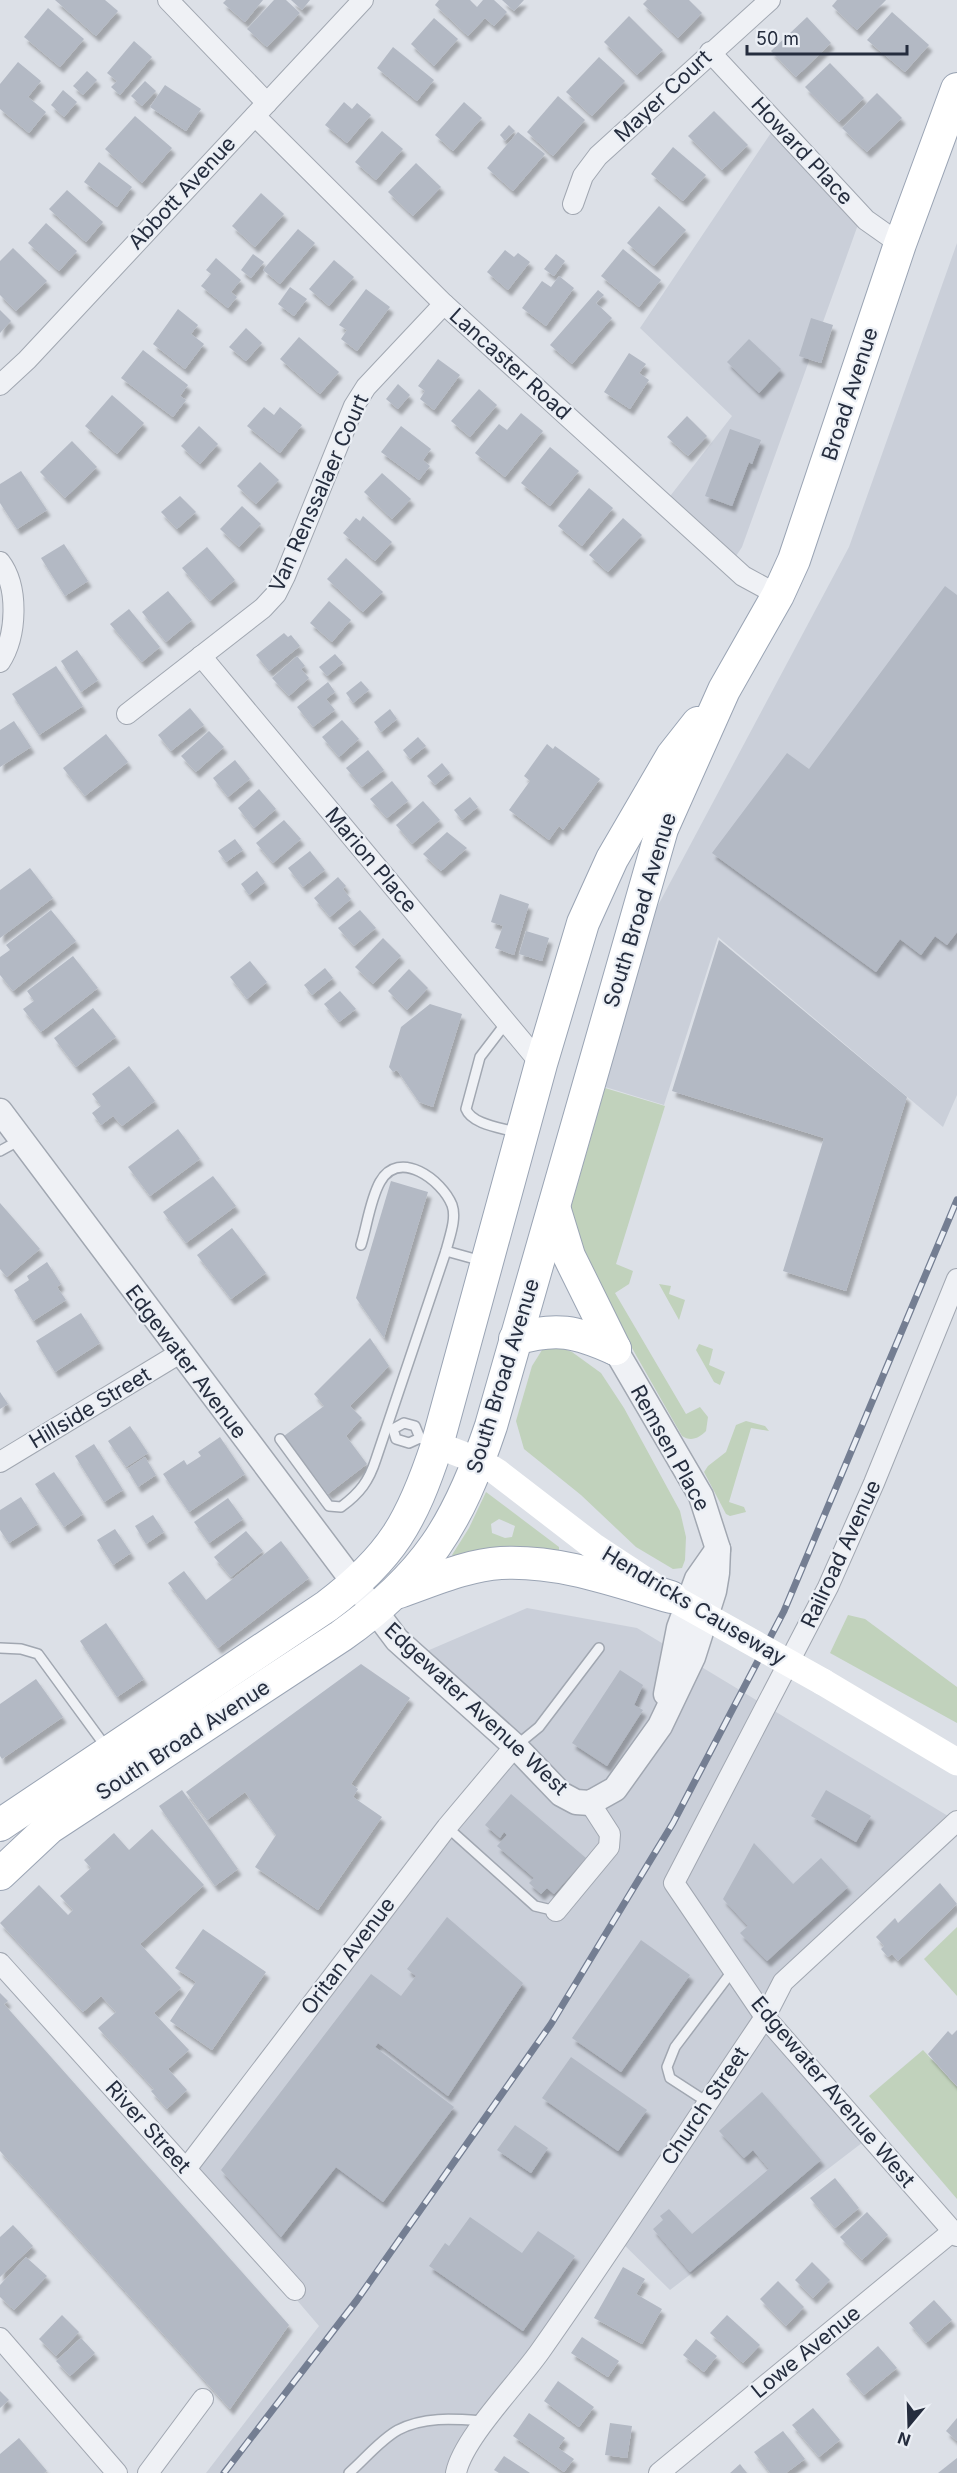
<svg xmlns="http://www.w3.org/2000/svg" width="957" height="2473" font-family="Inter,sans-serif">
<defs>
<filter id="shadow"><feDropShadow dx="3.5" dy="6" stdDeviation="1.5" flood-color="#0004"/></filter>
</defs>
<rect width="100%" height="100%" fill="#dce0e7"/>
<!-- built -->
<g fill="#cacfd9">
<polygon points="777,124 864,208 742,547 730,565 664,504 732,416 640,328"/>
<polygon points="957,243 957,1095 943,1127 718,937 664,1105 602,1086 655,911 849,547"/>
<polygon points="527,1608 637,1628 948,1816 758,1999 871,2136 670,2290 612,2233 454,2473 206,2473 319,2326 184,2168 511,1738 420,1654"/>
</g>
<!-- green -->
<g fill="#c1d2bc" fill-rule="evenodd">
<path d="M605 1088 665 1106 616 1264 633 1271 629 1284 615 1293 686 1414 700 1407 708 1417 706 1431C699 1438 691 1442 682 1436L578 1253 570 1219 571 1207Z"/>
<polygon points="659,1284 671,1286 669,1294 685,1300 679,1320"/>
<polygon points="699,1344 713,1349 709,1365 725,1372 720,1385 714,1382 696,1350"/>
<polygon points="559,1347 572,1352 601,1373 624,1408 680,1511 686,1537 685,1560 682,1568 673,1569 636,1547 581,1495 524,1449 516,1421 532,1366 542,1350"/>
<polygon points="746,1421 765,1426 769,1431 751,1428 729,1502 744,1507 746,1512 730,1516 726,1514 704,1472 708,1466 726,1452 736,1425"/>
<path d="M486 1492 559 1547V1550L511 1547 454 1558 452 1555 469 1528ZM499 1519 515 1526 512 1537 505 1538 492 1533 491 1524Z"/>
<polygon points="848,1615 865,1619 957,1687 957,1723 830,1653"/>
<polygon points="957,1927 957,1996 924,1959"/>
<polygon points="923,2050 957,2087 957,2199 869,2096"/>
</g>
<!-- building -->
<g fill="#b3b9c4" filter="url(#shadow)">
<polygon points="55,0 105,0 118,11 96,36"/>
<polygon points="226,0 263,0 245,22 223,3"/>
<polygon points="274,0 286,0 300,13 267,47 247,29"/>
<polygon points="291,0 310,0 302,10"/>
<polygon points="439,0 470,0 477,7 483,0 494,0 507,12 494,26 485,18 468,36 435,5"/>
<polygon points="502,0 524,0 514,11"/>
<polygon points="647,0 689,0 702,13 678,38 643,4"/>
<polygon points="837,0 886,0 857,30 832,6"/>
<polygon points="48,8 84,39 60,67 24,37"/>
<polygon points="892,12 929,45 905,72 867,40"/>
<polygon points="629,16 663,50 637,75 604,42"/>
<polygon points="807,17 831,43 796,77 771,51"/>
<polygon points="434,18 458,39 434,66 411,44"/>
<polygon points="134,41 152,57 120,95 111,87 117,81 107,73"/>
<polygon points="393,47 434,80 417,101 377,68"/>
<polygon points="599,57 625,81 592,116 566,92"/>
<polygon points="18,62 41,81 28,97 46,112 29,133 0,109 0,84"/>
<polygon points="830,63 864,98 839,122 805,87"/>
<polygon points="87,71 97,80 83,95 73,86"/>
<polygon points="145,81 156,91 142,106 131,96"/>
<polygon points="165,85 201,109 186,131 150,107"/>
<polygon points="63,90 77,102 64,117 51,105"/>
<polygon points="877,93 902,118 867,152 842,128"/>
<polygon points="558,96 585,120 553,156 527,132"/>
<polygon points="344,102 352,109 357,103 371,115 347,143 325,125"/>
<polygon points="464,102 482,118 453,151 435,135"/>
<polygon points="714,111 748,145 722,170 688,136"/>
<polygon points="135,116 172,148 142,183 105,149"/>
<polygon points="509,125 515,131 505,141 500,135"/>
<polygon points="382,131 403,149 376,180 355,162"/>
<polygon points="518,132 545,154 513,191 487,168"/>
<polygon points="673,147 706,175 683,201 651,174"/>
<polygon points="99,162 132,187 117,207 84,182"/>
<polygon points="416,163 441,187 413,216 388,192"/>
<polygon points="67,190 103,222 86,242 49,209"/>
<polygon points="261,193 284,214 255,247 232,226"/>
<polygon points="659,206 686,230 654,266 627,243"/>
<polygon points="46,223 77,251 59,271 28,243"/>
<polygon points="298,229 315,243 280,284 263,270"/>
<polygon points="13,248 47,281 16,311 0,295 0,261"/>
<polygon points="623,249 661,280 639,307 601,276"/>
<polygon points="505,250 514,257 518,253 530,262 508,290 487,272"/>
<polygon points="253,254 264,262 251,278 241,270"/>
<polygon points="556,254 565,261 554,276 544,269"/>
<polygon points="216,258 241,280 231,292 237,297 228,308 201,286 211,274 206,270"/>
<polygon points="334,260 354,277 329,306 309,289"/>
<polygon points="559,276 574,288 546,326 522,308 542,281 551,287"/>
<polygon points="290,287 307,299 294,316 278,304"/>
<polygon points="366,289 390,307 357,351 341,339 347,330 339,325"/>
<polygon points="598,290 604,295 596,303 612,318 572,364 550,345"/>
<polygon points="178,309 198,325 191,334 204,344 185,369 153,344"/>
<polygon points="0,310 11,321 0,333"/>
<polygon points="811,318 833,325 821,363 799,356"/>
<polygon points="246,328 262,343 246,361 229,347"/>
<polygon points="299,337 339,372 320,394 280,359"/>
<polygon points="749,339 781,369 759,393 727,362"/>
<polygon points="143,350 188,385 180,396 186,400 173,417 121,378"/>
<polygon points="629,353 646,364 639,373 649,380 630,409 604,392"/>
<polygon points="438,359 460,375 434,410 420,399 425,391 418,386"/>
<polygon points="398,384 410,395 398,409 386,399"/>
<polygon points="479,389 497,405 470,437 451,421"/>
<polygon points="112,395 144,423 117,454 85,426"/>
<polygon points="264,407 274,415 280,407 302,425 280,453 247,426"/>
<polygon points="521,413 543,431 505,477 475,453 499,424 507,430"/>
<polygon points="687,416 707,436 688,456 667,437"/>
<polygon points="199,426 218,444 200,464 181,446"/>
<polygon points="401,426 431,449 423,460 430,466 419,480 381,452"/>
<polygon points="730,429 761,440 752,464 749,462 732,506 705,496"/>
<polygon points="72,441 97,467 65,498 40,472"/>
<polygon points="550,447 579,471 550,506 521,483"/>
<polygon points="260,462 279,480 256,504 237,486"/>
<polygon points="21,471 47,510 17,529 0,503 0,484"/>
<polygon points="382,473 411,499 392,519 364,492"/>
<polygon points="589,488 613,508 582,546 558,526"/>
<polygon points="180,496 196,512 177,529 161,512"/>
<polygon points="242,506 261,524 239,547 220,529"/>
<polygon points="363,516 392,542 375,561 343,533 356,518 360,521"/>
<polygon points="623,518 642,535 608,572 589,555"/>
<polygon points="64,544 88,581 65,596 41,558"/>
<polygon points="207,547 235,580 210,601 182,568"/>
<polygon points="346,558 383,592 363,612 327,579"/>
<polygon points="945,586 957,595 957,932 947,945 935,936 921,955 900,939 876,972 712,853 787,753 809,769"/>
<polygon points="168,591 192,620 166,642 142,612"/>
<polygon points="329,601 351,620 332,642 310,623"/>
<polygon points="129,609 160,647 142,662 110,624"/>
<polygon points="284,633 288,637 291,635 300,646 269,671 256,655"/>
<polygon points="77,650 98,680 81,692 61,661"/>
<polygon points="335,654 343,663 327,676 319,667"/>
<polygon points="297,656 305,666 301,669 309,678 289,696 272,678"/>
<polygon points="56,666 83,706 39,735 12,694"/>
<polygon points="361,681 369,690 353,703 346,693"/>
<polygon points="328,682 335,692 326,699 335,710 313,727 297,707"/>
<polygon points="190,708 204,725 171,751 158,735"/>
<polygon points="390,709 397,719 381,732 374,722"/>
<polygon points="342,720 359,739 339,757 322,737"/>
<polygon points="14,721 31,747 0,767 0,730"/>
<polygon points="209,731 224,747 196,772 181,756"/>
<polygon points="106,734 128,762 85,796 63,768"/>
<polygon points="418,737 426,746 410,759 403,750"/>
<polygon points="547,744 553,749 555,746 600,779 563,830 559,826 549,840 509,810 530,781 524,776"/>
<polygon points="368,750 384,770 362,787 346,768"/>
<polygon points="235,760 250,779 228,797 213,778"/>
<polygon points="442,763 450,773 435,785 427,776"/>
<polygon points="392,781 408,801 387,818 370,799"/>
<polygon points="259,789 276,809 254,828 238,808"/>
<polygon points="470,797 478,807 462,820 454,810"/>
<polygon points="423,801 440,820 412,844 396,825"/>
<polygon points="284,820 301,839 273,863 256,843"/>
<polygon points="447,832 467,848 441,871 423,854"/>
<polygon points="235,839 243,850 226,862 218,851"/>
<polygon points="310,851 325,870 303,887 288,868"/>
<polygon points="30,868 53,898 0,938 0,890"/>
<polygon points="257,871 265,882 249,895 241,884"/>
<polygon points="338,877 346,886 343,889 351,899 330,917 314,898"/>
<polygon points="500,894 529,904 514,955 495,948 503,926 491,922"/>
<polygon points="51,910 76,941 13,991 0,975 0,957 10,950 6,945"/>
<polygon points="360,910 376,928 354,946 338,928"/>
<polygon points="526,931 549,938 542,961 519,954"/>
<polygon points="383,938 401,956 373,984 355,967"/>
<polygon points="719,940 907,1097 846,1291 783,1271 824,1138 672,1091"/>
<polygon points="73,956 98,988 41,1032 23,1009 34,1001 27,991"/>
<polygon points="250,961 267,982 247,999 230,977"/>
<polygon points="325,968 333,978 312,995 304,985"/>
<polygon points="409,969 428,988 407,1010 388,991"/>
<polygon points="340,991 356,1009 339,1022 324,1004"/>
<polygon points="430,1004 462,1014 433,1107 419,1102 397,1070 393,1072 389,1067 401,1027"/>
<polygon points="93,1008 116,1037 76,1067 54,1038"/>
<polygon points="129,1066 155,1101 122,1126 113,1116 101,1125 92,1113 101,1106 92,1094"/>
<polygon points="178,1129 200,1159 150,1196 128,1167"/>
<polygon points="213,1176 236,1206 186,1243 163,1212"/>
<polygon points="391,1181 428,1192 384,1338 356,1298"/>
<polygon points="0,1203 40,1249 7,1277 0,1269"/>
<polygon points="232,1228 266,1273 231,1299 197,1255"/>
<polygon points="47,1262 61,1284 57,1287 66,1300 33,1321 14,1290 29,1280 27,1276"/>
<polygon points="81,1313 100,1343 55,1372 36,1341"/>
<polygon points="370,1338 389,1366 350,1406 362,1418 346,1436 367,1464 328,1494 284,1436 324,1406 314,1394"/>
<polygon points="0,1392 8,1404 0,1409"/>
<polygon points="130,1426 148,1453 126,1467 108,1441"/>
<polygon points="220,1437 245,1474 189,1512 163,1474 184,1460 187,1465 201,1456 198,1452"/>
<polygon points="94,1444 123,1490 104,1502 75,1456"/>
<polygon points="145,1457 156,1475 138,1487 127,1469"/>
<polygon points="54,1472 83,1514 64,1527 35,1484"/>
<polygon points="21,1497 38,1524 9,1543 0,1530 0,1510"/>
<polygon points="228,1498 243,1519 209,1543 194,1522"/>
<polygon points="153,1515 164,1532 146,1544 135,1526"/>
<polygon points="115,1529 131,1553 113,1565 97,1540"/>
<polygon points="246,1531 263,1551 231,1577 214,1557"/>
<polygon points="281,1541 309,1578 218,1648 168,1583 184,1571 206,1600"/>
<polygon points="106,1623 144,1679 117,1697 80,1641"/>
<polygon points="361,1664 410,1698 351,1784 358,1789 353,1797 382,1817 318,1910 255,1867 276,1835 245,1792 207,1820 186,1792"/>
<polygon points="620,1670 643,1685 634,1705 643,1710 607,1766 572,1743"/>
<polygon points="36,1679 63,1717 2,1759 0,1756 0,1704"/>
<polygon points="182,1790 238,1869 215,1886 159,1806"/>
<polygon points="826,1790 871,1816 856,1842 811,1816"/>
<polygon points="511,1794 586,1858 554,1894 547,1888 541,1894 529,1883 534,1878 497,1846 507,1835 504,1832 500,1838 485,1825"/>
<polygon points="152,1829 204,1885 140,1944 181,1988 154,2013 189,2050 168,2069 187,2090 167,2109 151,2091 154,2089 98,2028 116,2012 101,1996 83,2012 0,1923 39,1885 68,1915 73,1910 60,1896 91,1868 84,1860 114,1833 129,1850"/>
<polygon points="754,1843 793,1884 821,1858 848,1887 767,1961 740,1933 748,1926 723,1899"/>
<polygon points="940,1883 957,1904 898,1961 892,1954 888,1957 881,1949 884,1946 876,1937 895,1918 898,1923"/>
<polygon points="447,1917 523,1983 448,2096 378,2043 375,2047 454,2107 383,2202 336,2167 281,2237 221,2170 371,1974 401,1996 416,1976 407,1969"/>
<polygon points="203,1929 266,1972 212,2050 170,2021 196,1982 175,1968"/>
<polygon points="641,1940 690,1975 621,2072 572,2038"/>
<polygon points="0,1993 8,2001 4,2004 289,2325 230,2409 0,2151"/>
<polygon points="957,2030 957,2086 928,2054 948,2031 952,2035"/>
<polygon points="571,2057 647,2110 618,2151 542,2098"/>
<polygon points="762,2092 821,2160 690,2272 653,2229 663,2220 660,2216 669,2209 692,2234 769,2169 753,2150 744,2158 719,2131"/>
<polygon points="515,2125 548,2148 531,2173 497,2150"/>
<polygon points="835,2178 859,2208 835,2228 810,2198"/>
<polygon points="867,2212 888,2235 862,2260 840,2237"/>
<polygon points="470,2217 522,2253 538,2231 575,2256 523,2331 429,2266 445,2243 449,2246"/>
<polygon points="13,2225 33,2246 0,2277 0,2237"/>
<polygon points="26,2257 47,2276 14,2310 0,2297 0,2285"/>
<polygon points="812,2262 830,2280 813,2298 795,2280"/>
<polygon points="623,2267 645,2279 636,2294 662,2309 642,2344 594,2318"/>
<polygon points="778,2281 804,2307 786,2326 760,2299"/>
<polygon points="934,2300 952,2320 926,2343 909,2323"/>
<polygon points="62,2315 79,2332 56,2356 39,2339"/>
<polygon points="727,2315 760,2345 743,2363 710,2333"/>
<polygon points="582,2337 619,2361 608,2377 571,2353"/>
<polygon points="81,2338 95,2353 70,2376 56,2361"/>
<polygon points="696,2339 717,2356 704,2372 683,2355"/>
<polygon points="878,2346 897,2368 864,2395 846,2374"/>
<polygon points="558,2381 594,2407 579,2427 544,2401"/>
<polygon points="0,2391 9,2400 0,2408"/>
<polygon points="813,2408 840,2440 819,2457 792,2425"/>
<polygon points="529,2413 565,2438 558,2448 574,2459 564,2472 513,2436"/>
<polygon points="957,2418 957,2441 946,2431"/>
<polygon points="610,2423 632,2426 627,2458 605,2455"/>
<polygon points="783,2431 805,2459 786,2473 770,2473 754,2452"/>
<polygon points="19,2438 47,2471 44,2473 0,2473 0,2454"/>
<polygon points="504,2456 530,2473 499,2473 494,2470"/>
<polygon points="957,2458 957,2473 938,2473"/>
<polygon points="740,2464 747,2473 730,2473"/>
</g>
<g fill="none" stroke-linecap="round" stroke-linejoin="round">
<defs>
<g id="service">
<path d="M506 1023 480 1057 466 1109C472 1125 504 1128 518 1133"/>
<polyline points="0,1151 20,1140"/>
<polyline points="446,1251 482,1261"/>
<polyline points="420,1438 415,1426 404,1423 393,1429 396,1439 409,1443 420,1438 432,1443"/>
<path d="M280 1439 329 1506 341 1507C360 1493 369 1481 376 1459L446 1251C449 1238 457 1219 452 1205 442 1180 399 1148 380 1182 370 1200 367 1226 361 1245"/>
<polyline points="0,1648 21,1649 38,1654 106,1747"/>
<polyline points="517,1745 539,1727 599,1648"/>
<polyline points="447,1827 535,1906 556,1911"/>
<polyline points="707,2102 670,2078 667,2067 675,2047 733,1970"/>
<path d="M349 2473C364 2460 380 2440 398 2430 425 2416 455 2419 484 2421"/>
</g>
<g id="minor">
<polyline points="168,0 267,103"/>
<polyline points="710,52 866,220 900,244"/>
<polyline points="255,116 444,304 743,576 778,595"/>
<polyline points="573,204 583,176 598,156 770,0"/>
<polyline points="0,385 27,360 363,0"/>
<path d="M0 562C19 587 17 636 0 662"/>
<polyline points="201,656 541,1064"/>
<polyline points="127,714 263,608 276,594 285,576 354,406 366,387 444,304"/>
<polyline points="957,1279 874,1483 828,1587 674,1883 765,2017 957,2236"/>
<polyline points="0,1462 180,1353"/>
<polyline points="556,1911 609,1847 610,1834 590,1803"/>
<polyline points="0,1963 295,2290"/>
<polyline points="186,2169 447,1827 515,1746"/>
<polyline points="0,2338 117,2473"/>
<polyline points="148,2473 203,2399"/>
<path d="M456 2473C463 2438 519 2382 541 2350 618 2241 690 2128 765 2017L783 1982 957 1821"/>
<polyline points="659,2473 953,2231"/>
</g>
<g id="tertiary">
<polyline points="0,1111 397,1640 515,1746 561,1794 576,1802 590,1803 615,1789 660,1726 693,1657 714,1591 717,1573 718,1549 701,1496 615,1349"/>
<polyline points="666,1694 679,1628 697,1579 718,1549"/>
</g>
<g id="primary">
<polyline points="554,1207 569,1256 615,1349"/>
<path d="M515 1339C556 1327 576 1331 615 1349"/>
<path d="M399 1592C431 1581 467 1565 501 1563 560 1560 616 1581 671 1597"/>
<path d="M0 1825 327 1606C392 1557 412 1521 437 1445L541 1064 583 923 612 859 672 756 698 723"/>
<path d="M0 1874 49 1828 341 1636C426 1576 458 1524 491 1426L662 829 724 690 778 595 794 560 900 244 957 89"/>
</g>
</defs>
<!-- service casing -->
<use href="#service" stroke="#a1a7b1" stroke-width="12"/>
<!-- minor casing -->
<use href="#minor" stroke="#a1a7b1" stroke-width="22"/>
<!-- tertiary casing -->
<use href="#tertiary" stroke="#a1a7b1" stroke-width="27"/>
<!-- primary casing -->
<use href="#primary" stroke="#9aa4b4" stroke-width="34"/>
<!-- service -->
<use href="#service" stroke="#eff1f5" stroke-width="9"/>
<!-- minor -->
<use href="#minor" stroke="#eff1f5" stroke-width="20"/>
<!-- tertiary -->
<use href="#tertiary" stroke="#eff1f5" stroke-width="24"/>
<!-- secondary -->
<g stroke="#fff" stroke-width="27">
<polyline points="437,1445 479,1461 497,1472 593,1546 652,1585"/>
<polyline points="823,1682 957,1762"/>
</g>
<!-- primary -->
<use href="#primary" stroke="#fff" stroke-width="32"/>
<defs>
<polyline id="rail" points="224,2473 357,2300 551,2024 673,1823 784,1611 957,1200"/>
</defs>
<!-- rail casing -->
<use href="#rail" stroke="#747e92" stroke-width="7"/>
<!-- rail -->
<use href="#rail" stroke="#ebeff5" stroke-width="4.5" stroke-dasharray="14" stroke-linecap="butt"/>
<!-- secondary-bridge -->
<polyline stroke="#fff" stroke-width="27" points="671,1597 823,1682"/>
</g>
<g text-anchor="middle" stroke-width="4.5" stroke-linejoin="round" paint-order="stroke">
<!-- street labels -->
<g font-size="21" fill="#252d3e" stroke="#ebeff5">
<text transform="translate(663 96) rotate(-43)" y="7">Mayer Court</text>
<text transform="translate(802 151) rotate(47)" y="7">Howard Place</text>
<text transform="translate(182 193) rotate(-47)" y="7">Abbott Avenue</text>
<text transform="translate(510 364) rotate(42)" y="7">Lancaster Road</text>
<text transform="translate(850 394) rotate(-72)" y="7">Broad Avenue</text>
<text transform="translate(319 493) rotate(-66)" y="7">Van Renssalaer Court</text>
<text transform="translate(371 860) rotate(50)" y="7">Marion Place</text>
<text transform="translate(640 910) rotate(-73)" y="7">South Broad Avenue</text>
<text transform="translate(186 1362) rotate(53)" y="7">Edgewater Avenue</text>
<text transform="translate(503 1376) rotate(-73)" y="7">South Broad Avenue</text>
<text transform="translate(90 1408) rotate(-31)" y="7">Hillside Street</text>
<text transform="translate(670 1448) rotate(61)" y="7">Remsen Place</text>
<text transform="translate(841 1554) rotate(-65)" y="7">Railroad Avenue</text>
<text transform="translate(694 1606) rotate(31)" y="7">Hendricks Causeway</text>
<text transform="translate(476 1709) rotate(43)" y="7">Edgewater Avenue West</text>
<text transform="translate(183 1740) rotate(-33)" y="7">South Broad Avenue</text>
<text transform="translate(348 1956) rotate(-53)" y="7">Oritan Avenue</text>
<text transform="translate(833 2092) rotate(50)" y="7">Edgewater Avenue West</text>
<text transform="translate(705 2106) rotate(-56)" y="7">Church Street</text>
<text transform="translate(148 2127) rotate(48)" y="7">River Street</text>
<text transform="translate(806 2352) rotate(-39)" y="7">Lowe Avenue</text>
</g>
</g>
<!-- north arrow -->
<g transform="translate(909 2425) rotate(199)" stroke="#ebeff5" stroke-width="4.5" paint-order="stroke">
<path d="M0-4.5L10 22L0 15L-10 22Z" fill="#252d3e"/>
<text y="-9" font-size="16" font-weight="bold" text-anchor="middle" fill="#252d3e">N</text>
</g>
<!-- scale -->
<path d="M747 45v9h160v-9" fill="none" stroke="#252d3e" stroke-width="3"/>
<text x="756" y="45" font-size="18" fill="#252d3e" stroke="#ebeff5" stroke-width="4.5" paint-order="stroke">50 m</text>
</svg>
